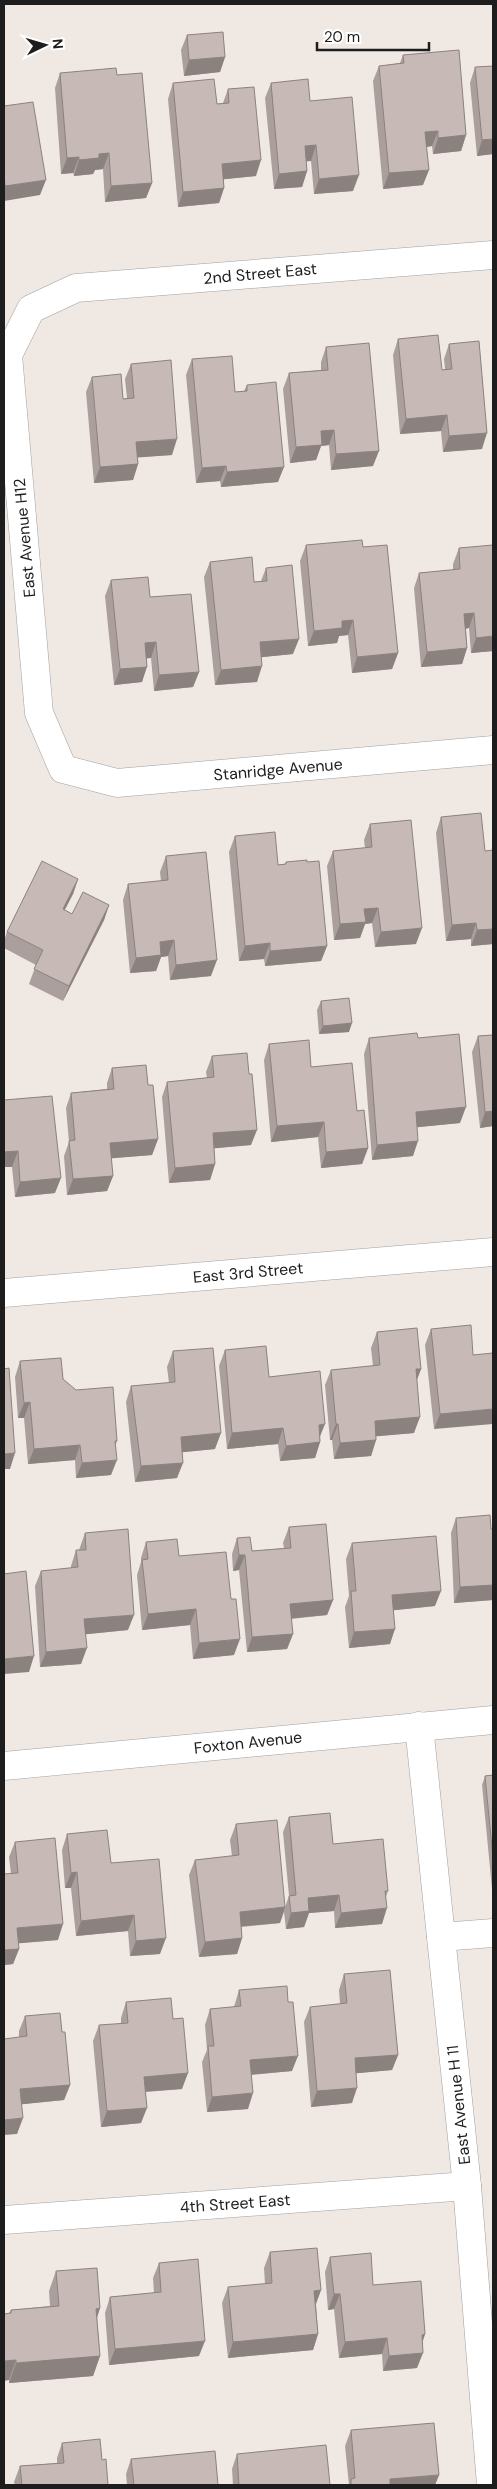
<svg xmlns="http://www.w3.org/2000/svg" width="497" height="2489" font-family="'DM Sans',sans-serif">
<rect width="100%" height="100%" fill="#efe8e3"/>
<g fill="none" stroke-linecap="round" stroke-linejoin="round">
<defs>
<g id="minor">
<polyline points="493,255 76,288 31,309 8,355 39,713 63,769 117,783 493,750"/>
<polyline points="4,1293 493,1252"/>
<polyline points="419,1726 467,2186 491,2485"/>
<polyline points="4,1766 493,1720"/>
<polyline points="441,1937 493,1933"/>
<polyline points="4,2220 467,2186"/>
</g>
</defs>
<!-- minor casing -->
<use href="#minor" stroke="#a1a1a1" stroke-width="29"/>
<!-- minor -->
<use href="#minor" stroke="#fff" stroke-width="28"/>
</g>
<!-- wall -->
<g fill="#ab9f9d">
<polygon points="187,35 225,57 220,72 184,76 181,50"/>
<polygon points="403,55 466,135 461,151 433,154 432,146 426,147 423,185 383,189 373,81 379,66 400,63"/>
<polygon points="475,67 493,154 477,156 470,83"/>
<polygon points="60,73 117,75 152,183 146,198 105,202 103,169 95,170 93,174 74,176 73,173 61,174 55,88"/>
<polygon points="173,83 217,104 223,103 228,89 256,176 224,179 224,188 219,203 178,207 168,99"/>
<polygon points="271,83 310,101 353,191 314,194 311,161 306,161 307,171 302,187 274,189 265,98"/>
<polygon points="398,339 442,370 445,369 444,359 449,344 482,449 443,452 441,431 400,434 393,355"/>
<polygon points="326,347 373,466 331,470 329,445 321,446 316,460 290,463 283,389 289,373 321,370 321,362"/>
<polygon points="192,359 235,392 244,391 247,385 278,482 221,487 220,481 196,483 186,375"/>
<polygon points="131,364 172,455 138,457 138,464 133,480 94,483 86,392 92,377 123,399 127,398 125,379"/>
<polygon points="493,374 493,395 492,378"/>
<polygon points="306,545 363,547 398,653 392,669 352,673 348,635 339,636 337,643 308,646 300,561"/>
<polygon points="459,548 493,651 471,653 469,628 466,629 467,648 462,664 421,667 414,588 419,573 453,570 453,564"/>
<polygon points="210,562 254,582 261,581 266,568 293,654 261,657 257,682 215,685 204,577"/>
<polygon points="111,580 150,597 199,672 193,687 154,691 151,658 147,658 142,682 114,685 105,596"/>
<polygon points="441,817 485,851 493,850 493,944 471,946 471,939 446,941 436,833"/>
<polygon points="370,824 416,944 375,947 372,923 365,924 360,938 334,940 327,866 333,851 365,848 364,840"/>
<polygon points="235,836 278,865 285,864 286,862 327,946 321,961 265,966 264,959 239,961 229,852"/>
<polygon points="166,856 211,976 170,980 168,956 161,957 156,971 130,973 123,900 128,884 161,881 160,872"/>
<polygon points="78,879 73,894 64,910 72,914 109,905 104,920 63,1001 29,984 36,965 4,948 4,941 7,932"/>
<polygon points="321,1001 349,1032 319,1034 317,1010"/>
<polygon points="493,1035 493,1126 480,1128 472,1052 478,1036"/>
<polygon points="369,1038 418,1038 460,1123 417,1127 413,1156 372,1160 364,1054"/>
<polygon points="269,1044 311,1067 357,1111 368,1148 362,1164 321,1168 318,1137 271,1142 264,1060"/>
<polygon points="212,1056 249,1074 251,1145 214,1148 215,1164 210,1180 169,1183 162,1097 167,1082 207,1078 206,1072"/>
<polygon points="112,1068 148,1085 158,1139 152,1155 111,1158 113,1176 107,1191 67,1195 64,1156 69,1142 66,1108 71,1093 107,1089 107,1083"/>
<polygon points="4,1100 55,1193 15,1197 12,1167 4,1167"/>
<polygon points="431,1329 473,1355 434,1429 425,1345"/>
<polygon points="377,1332 421,1369 417,1380 414,1433 376,1436 376,1440 371,1456 334,1459 332,1440 330,1440 325,1385 331,1370 373,1366 371,1348"/>
<polygon points="225,1350 269,1377 320,1442 315,1458 280,1461 278,1444 227,1449 219,1366"/>
<polygon points="173,1351 215,1449 182,1452 177,1478 135,1482 126,1402 131,1386 169,1383 167,1367"/>
<polygon points="20,1361 63,1379 117,1441 115,1447 111,1475 76,1478 75,1460 28,1464 24,1418 18,1418 15,1377"/>
<polygon points="456,1518 491,1529 493,1529 493,1600 454,1603 451,1533"/>
<polygon points="289,1527 333,1600 327,1615 291,1619 293,1634 287,1649 247,1652 239,1570 233,1571 232,1554 237,1538 252,1551 284,1548 283,1543"/>
<polygon points="85,1533 128,1630 86,1634 81,1664 40,1667 35,1586 41,1571 71,1568 71,1566 76,1550 79,1550"/>
<polygon points="146,1542 179,1556 234,1655 193,1659 190,1625 142,1630 137,1575 141,1562 141,1558"/>
<polygon points="352,1543 435,1606 394,1610 390,1644 349,1648 345,1607 349,1596 346,1559"/>
<polygon points="493,1775 493,1899 482,1785 485,1776"/>
<polygon points="289,1817 333,1844 388,1891 386,1897 382,1924 335,1928 334,1911 309,1913 304,1927 286,1929 284,1912 280,1923 241,1927 242,1938 237,1954 199,1957 189,1875 195,1860 232,1856 230,1840 236,1824 285,1907 289,1896 283,1832"/>
<polygon points="67,1834 111,1863 160,1954 130,1956 128,1931 76,1936 71,1888 65,1888 62,1850"/>
<polygon points="15,1842 58,1940 18,1943 19,1949 13,1964 4,1965 4,1874 11,1874 9,1857"/>
<polygon points="344,1974 398,2055 392,2070 356,2073 352,2103 311,2107 304,2022 310,2007 340,2004 339,1990"/>
<polygon points="239,1990 292,2071 252,2075 248,2109 207,2112 202,2062 207,2050 205,2025 210,2009 234,2007"/>
<polygon points="126,2002 173,2019 182,2089 146,2092 141,2123 101,2127 93,2041 99,2025 121,2024 121,2018"/>
<polygon points="25,2016 62,2032 70,2085 64,2100 22,2104 17,2134 19,2031"/>
<polygon points="270,2252 321,2290 316,2304 318,2334 313,2350 228,2358 222,2303 228,2287 265,2284 264,2268"/>
<polygon points="330,2257 373,2285 425,2334 422,2343 417,2368 383,2371 382,2354 339,2358 334,2309 328,2310 325,2272"/>
<polygon points="159,2263 199,2356 109,2365 105,2313 110,2297 154,2293 153,2278"/>
<polygon points="56,2271 100,2308 97,2318 100,2356 93,2376 9,2383 9,2313 11,2310 50,2306 49,2291"/>
<polygon points="351,2430 439,2475 435,2485 349,2485 345,2446"/>
<polygon points="62,2443 102,2460 108,2485 15,2485 14,2482 20,2466 57,2463 57,2458"/>
<polygon points="237,2454 330,2485 233,2485 232,2469"/>
<polygon points="131,2459 218,2485 127,2485 126,2474"/>
</g>
<!-- shaded-wall -->
<g fill="#8b827f">
<polygon points="225,57 220,72 184,76 189,60"/>
<polygon points="438,131 432,146 419,148 425,132"/>
<polygon points="466,135 461,151 433,154 438,138"/>
<polygon points="493,139 493,154 477,156 482,140"/>
<polygon points="316,145 311,161 299,162 305,146"/>
<polygon points="109,153 103,169 95,170 93,174 74,176 79,160 99,154"/>
<polygon points="79,157 73,173 61,174 67,158"/>
<polygon points="261,160 256,176 217,180 222,164"/>
<polygon points="429,170 423,185 383,189 389,173"/>
<polygon points="307,171 302,187 274,189 279,174"/>
<polygon points="359,175 353,191 314,194 319,179"/>
<polygon points="46,180 40,195 4,201 4,189 5,186"/>
<polygon points="152,183 146,198 105,202 111,186"/>
<polygon points="224,188 219,203 178,207 183,192"/>
<polygon points="447,415 441,431 400,434 406,419"/>
<polygon points="334,430 329,445 321,446 316,460 290,463 296,447 321,431"/>
<polygon points="487,433 482,449 443,452 449,436"/>
<polygon points="177,439 172,455 131,458 136,442"/>
<polygon points="379,451 373,466 331,470 336,454"/>
<polygon points="138,464 133,480 94,483 100,467"/>
<polygon points="226,466 220,481 196,483 202,468"/>
<polygon points="284,467 278,482 221,487 227,472"/>
<polygon points="474,613 469,628 459,629 464,614"/>
<polygon points="353,620 348,635 339,636 337,643 308,646 314,631 342,621"/>
<polygon points="493,636 493,651 471,653 476,638"/>
<polygon points="299,639 293,654 254,658 260,642"/>
<polygon points="156,642 151,658 140,659 145,643"/>
<polygon points="467,648 462,664 421,667 427,652"/>
<polygon points="398,653 392,669 352,673 357,657"/>
<polygon points="262,666 257,682 215,685 221,670"/>
<polygon points="147,667 142,682 114,685 120,669"/>
<polygon points="199,672 193,687 154,691 159,675"/>
<polygon points="78,879 73,894 57,925 63,909"/>
<polygon points="109,905 104,920 63,1001 69,986"/>
<polygon points="378,908 372,923 365,924 360,938 334,940 340,924 364,909"/>
<polygon points="476,923 471,939 446,941 452,925"/>
<polygon points="422,928 416,944 375,947 381,932"/>
<polygon points="493,929 493,944 471,946 477,930"/>
<polygon points="174,940 168,956 161,957 156,971 130,973 136,958 160,942"/>
<polygon points="270,943 264,959 239,961 245,946"/>
<polygon points="327,946 321,961 265,966 270,951"/>
<polygon points="217,960 211,976 170,980 176,965"/>
<polygon points="352,1023 349,1032 319,1034 323,1026"/>
<polygon points="466,1107 460,1123 410,1128 416,1112"/>
<polygon points="493,1111 493,1126 480,1128 485,1112"/>
<polygon points="324,1122 318,1137 271,1142 277,1126"/>
<polygon points="257,1130 251,1145 207,1149 213,1133"/>
<polygon points="158,1139 152,1155 104,1159 110,1143"/>
<polygon points="418,1141 413,1156 372,1160 377,1145"/>
<polygon points="368,1148 362,1164 321,1168 326,1152"/>
<polygon points="18,1151 12,1167 4,1167 4,1152"/>
<polygon points="215,1164 210,1180 169,1183 175,1168"/>
<polygon points="113,1176 107,1191 67,1195 73,1179"/>
<polygon points="61,1178 55,1193 15,1197 20,1182"/>
<polygon points="416,1369 421,1369 415,1384"/>
<polygon points="30,1402 24,1418 18,1418 24,1403"/>
<polygon points="493,1409 493,1424 434,1429 440,1414"/>
<polygon points="420,1417 414,1433 369,1437 375,1421"/>
<polygon points="325,1424 319,1439 319,1425"/>
<polygon points="336,1424 338,1424 332,1440 330,1440"/>
<polygon points="283,1428 278,1444 227,1449 232,1433"/>
<polygon points="221,1433 215,1449 175,1453 181,1437"/>
<polygon points="376,1440 371,1456 334,1459 340,1443"/>
<polygon points="320,1442 315,1458 280,1461 286,1446"/>
<polygon points="80,1445 75,1460 28,1464 34,1449"/>
<polygon points="15,1453 10,1469 4,1469 4,1454"/>
<polygon points="117,1460 111,1475 76,1478 82,1463"/>
<polygon points="183,1463 177,1478 135,1482 141,1466"/>
<polygon points="239,1555 245,1555 239,1570 233,1571"/>
<polygon points="493,1585 493,1600 454,1603 460,1587"/>
<polygon points="441,1591 435,1606 387,1611 392,1595"/>
<polygon points="333,1600 327,1615 284,1619 290,1604"/>
<polygon points="196,1609 190,1625 142,1630 148,1614"/>
<polygon points="134,1615 128,1630 79,1635 84,1619"/>
<polygon points="395,1629 390,1644 349,1648 354,1632"/>
<polygon points="293,1634 287,1649 247,1652 252,1637"/>
<polygon points="240,1639 234,1655 193,1659 199,1643"/>
<polygon points="87,1648 81,1664 40,1667 46,1652"/>
<polygon points="34,1656 29,1672 4,1674 4,1659"/>
<polygon points="77,1872 71,1888 65,1888 71,1873"/>
<polygon points="339,1895 334,1911 309,1913 304,1927 286,1929 291,1913 308,1898"/>
<polygon points="285,1907 280,1923 234,1927 240,1912"/>
<polygon points="387,1908 382,1924 335,1928 341,1913"/>
<polygon points="134,1915 128,1931 76,1936 81,1921"/>
<polygon points="63,1924 58,1940 11,1944 17,1928"/>
<polygon points="166,1938 160,1954 130,1956 136,1941"/>
<polygon points="242,1938 237,1954 199,1957 205,1942"/>
<polygon points="19,1949 13,1964 4,1965 4,1950"/>
<polygon points="398,2055 392,2070 349,2074 355,2058"/>
<polygon points="298,2056 292,2071 245,2075 250,2060"/>
<polygon points="188,2073 182,2089 139,2092 144,2077"/>
<polygon points="70,2085 64,2100 15,2105 20,2089"/>
<polygon points="357,2088 352,2103 311,2107 317,2091"/>
<polygon points="253,2093 248,2109 207,2112 212,2097"/>
<polygon points="147,2108 141,2123 101,2127 107,2111"/>
<polygon points="23,2118 17,2134 4,2135 4,2120"/>
<polygon points="321,2290 315,2306 314,2291"/>
<polygon points="334,2294 340,2294 334,2309 328,2310"/>
<polygon points="100,2308 93,2328 96,2309"/>
<polygon points="318,2334 313,2350 228,2358 233,2342"/>
<polygon points="425,2334 420,2350 422,2335"/>
<polygon points="387,2338 382,2354 339,2358 345,2342"/>
<polygon points="205,2341 199,2356 109,2365 115,2349"/>
<polygon points="423,2353 417,2368 383,2371 389,2356"/>
<polygon points="100,2356 93,2376 9,2383 16,2363"/>
<polygon points="16,2360 9,2380 4,2381 4,2361"/>
<polygon points="439,2475 435,2485 387,2485 390,2479"/>
</g>
<!-- building -->
<g fill="#c7b9b6" stroke="#8b827f">
<polygon points="223,32 225,57 189,60 187,35"/>
<polygon points="459,50 466,135 438,138 438,131 425,132 429,170 389,173 379,66 404,63 403,55"/>
<polygon points="493,66 493,139 482,140 475,67"/>
<polygon points="116,68 117,75 142,73 152,183 111,186 109,153 99,154 99,158 79,160 79,157 67,158 60,73"/>
<polygon points="214,79 217,104 229,103 228,89 254,87 261,160 222,164 224,188 183,192 173,83"/>
<polygon points="308,79 310,101 352,97 359,175 319,179 316,145 305,146 307,171 279,174 271,83"/>
<polygon points="33,102 46,180 5,186 4,176 4,106"/>
<polygon points="438,335 442,370 452,369 449,344 479,341 487,433 449,436 447,415 406,419 398,339"/>
<polygon points="369,343 379,451 336,454 334,430 321,431 322,445 296,447 289,373 328,370 326,347"/>
<polygon points="232,356 235,392 247,391 247,385 276,382 284,467 227,472 226,466 202,468 192,359"/>
<polygon points="171,360 177,439 136,442 138,464 100,467 92,377 121,374 123,399 134,398 131,364"/>
<polygon points="362,540 363,547 387,545 398,653 357,657 353,620 342,621 342,628 314,631 306,545"/>
<polygon points="493,545 493,636 476,638 474,613 464,614 467,648 427,652 419,573 460,569 459,548"/>
<polygon points="252,557 254,582 267,581 266,568 292,565 299,639 260,642 262,666 221,670 210,562"/>
<polygon points="148,577 150,597 191,594 199,672 159,675 156,642 145,643 147,667 120,669 111,580"/>
<polygon points="481,813 485,851 493,850 493,929 477,930 476,923 452,925 441,817"/>
<polygon points="411,820 422,928 381,932 378,908 364,909 366,922 340,924 333,851 372,847 370,824"/>
<polygon points="275,832 278,865 286,864 286,862 307,860 307,862 319,861 327,946 270,951 270,943 245,946 235,836"/>
<polygon points="206,852 217,960 176,965 174,940 160,942 161,955 136,958 128,884 168,880 166,856"/>
<polygon points="42,861 78,879 63,909 72,914 83,892 109,905 69,986 34,969 43,950 7,932"/>
<polygon points="349,998 352,1023 323,1026 321,1001"/>
<polygon points="417,1033 418,1038 459,1034 466,1107 416,1112 418,1141 377,1145 369,1038"/>
<polygon points="493,1035 493,1111 485,1112 478,1036"/>
<polygon points="309,1040 311,1067 352,1063 357,1111 364,1110 368,1148 326,1152 324,1122 277,1126 269,1044"/>
<polygon points="247,1053 249,1074 252,1074 257,1130 213,1133 215,1164 175,1168 167,1082 214,1077 212,1056"/>
<polygon points="146,1065 148,1085 153,1085 158,1139 110,1143 113,1176 73,1179 69,1141 75,1140 71,1093 114,1089 112,1068"/>
<polygon points="52,1096 61,1178 20,1182 18,1151 4,1152 4,1100"/>
<polygon points="471,1325 473,1355 493,1353 493,1409 440,1414 431,1329"/>
<polygon points="417,1328 421,1369 416,1369 420,1417 375,1421 376,1440 340,1443 338,1424 336,1424 331,1370 380,1365 377,1332"/>
<polygon points="266,1346 269,1377 320,1371 325,1424 319,1425 320,1442 286,1446 283,1428 232,1433 225,1350"/>
<polygon points="213,1348 221,1433 181,1437 183,1463 141,1466 131,1386 175,1382 173,1351"/>
<polygon points="61,1358 63,1379 76,1390 113,1387 117,1441 115,1441 117,1460 82,1463 80,1445 34,1449 30,1402 24,1403 20,1361"/>
<polygon points="9,1368 15,1453 4,1454 4,1369"/>
<polygon points="490,1515 491,1529 493,1529 493,1585 460,1587 456,1518"/>
<polygon points="326,1524 333,1600 290,1604 293,1634 252,1637 245,1555 239,1555 237,1538 250,1537 252,1551 291,1548 289,1527"/>
<polygon points="128,1529 134,1615 84,1619 87,1648 46,1652 41,1571 78,1567 76,1550 86,1550 85,1533"/>
<polygon points="436,1536 441,1591 392,1595 395,1629 354,1632 351,1591 356,1591 352,1543"/>
<polygon points="177,1539 179,1556 226,1552 231,1599 236,1599 240,1639 199,1643 196,1609 148,1614 142,1560 148,1559 146,1542"/>
<polygon points="26,1571 34,1656 4,1659 4,1574"/>
<polygon points="493,1775 493,1858 485,1776"/>
<polygon points="330,1813 333,1844 383,1839 388,1891 385,1891 387,1908 341,1913 339,1895 308,1898 309,1911 291,1913 289,1896 296,1895 289,1817"/>
<polygon points="277,1820 285,1907 240,1912 242,1938 205,1942 195,1860 239,1855 236,1824"/>
<polygon points="107,1830 111,1863 159,1859 166,1938 136,1941 134,1915 81,1921 77,1872 71,1873 67,1834"/>
<polygon points="55,1838 63,1924 17,1928 19,1949 4,1950 4,1874 18,1873 15,1842"/>
<polygon points="390,1970 398,2055 355,2058 357,2088 317,2091 310,2007 347,2003 344,1974"/>
<polygon points="287,1986 288,2002 293,2002 298,2056 250,2060 253,2093 212,2097 208,2046 214,2046 210,2009 241,2006 239,1990"/>
<polygon points="171,1998 173,2019 183,2018 188,2073 144,2077 147,2108 107,2111 99,2025 128,2023 126,2002"/>
<polygon points="60,2013 62,2032 65,2032 70,2085 20,2089 23,2118 4,2120 4,2039 27,2036 25,2016"/>
<polygon points="317,2248 321,2290 314,2291 318,2334 233,2342 228,2287 272,2283 270,2252"/>
<polygon points="371,2253 373,2285 421,2281 425,2334 422,2335 423,2353 389,2356 387,2338 345,2342 340,2294 334,2294 330,2257"/>
<polygon points="198,2259 205,2341 115,2349 110,2297 161,2292 159,2263"/>
<polygon points="97,2268 100,2308 96,2309 100,2356 16,2363 16,2360 4,2361 4,2314 11,2313 11,2310 59,2306 56,2271"/>
<polygon points="434,2423 439,2475 390,2479 390,2485 351,2485 351,2479 355,2478 351,2430"/>
<polygon points="100,2439 102,2460 106,2459 108,2485 22,2485 20,2466 64,2463 62,2443"/>
<polygon points="326,2445 330,2485 239,2485 237,2454"/>
<polygon points="215,2451 218,2485 134,2485 131,2459"/>
</g>
<g text-anchor="middle" stroke-width="4" stroke-linejoin="round" paint-order="stroke">
<!-- street labels -->
<g font-size="16" fill="#1d1d1d" stroke="#fff">
<text transform="translate(260 273) rotate(-5)" y="6">2nd Street East</text>
<text transform="translate(24 538) rotate(-95)" y="6">East Avenue H12</text>
<text transform="translate(278 769) rotate(-5)" y="6">Stanridge Avenue</text>
<text transform="translate(248 1272) rotate(-5)" y="6">East 3rd Street</text>
<text transform="translate(248 1742) rotate(-6)" y="6">Foxton Avenue</text>
<text transform="translate(458 2105) rotate(-96)" y="6">East Avenue H 11</text>
<text transform="translate(235 2203) rotate(-4)" y="6">4th Street East</text>
</g>
</g>
<!-- border -->
<rect width="497" height="2489" fill="none" stroke="#1d1d1d" stroke-width="10"/>
<!-- north arrow -->
<g transform="translate(45 45) rotate(85)" stroke="#ffffff" stroke-width="4" paint-order="stroke">
<path d="M0-4L9 19L0 12L-9 19Z" fill="#1d1d1d"/>
<text y="-8" font-size="14" font-weight="bold" text-anchor="middle" fill="#1d1d1d">N</text>
</g>
<!-- scale -->
<path d="M317 42v8h112v-8" fill="none" stroke="#1d1d1d" stroke-width="2.5"/>
<text x="324" y="42" font-size="15" fill="#1d1d1d" stroke="#ffffff" stroke-width="4" paint-order="stroke">20 m</text>
</svg>
